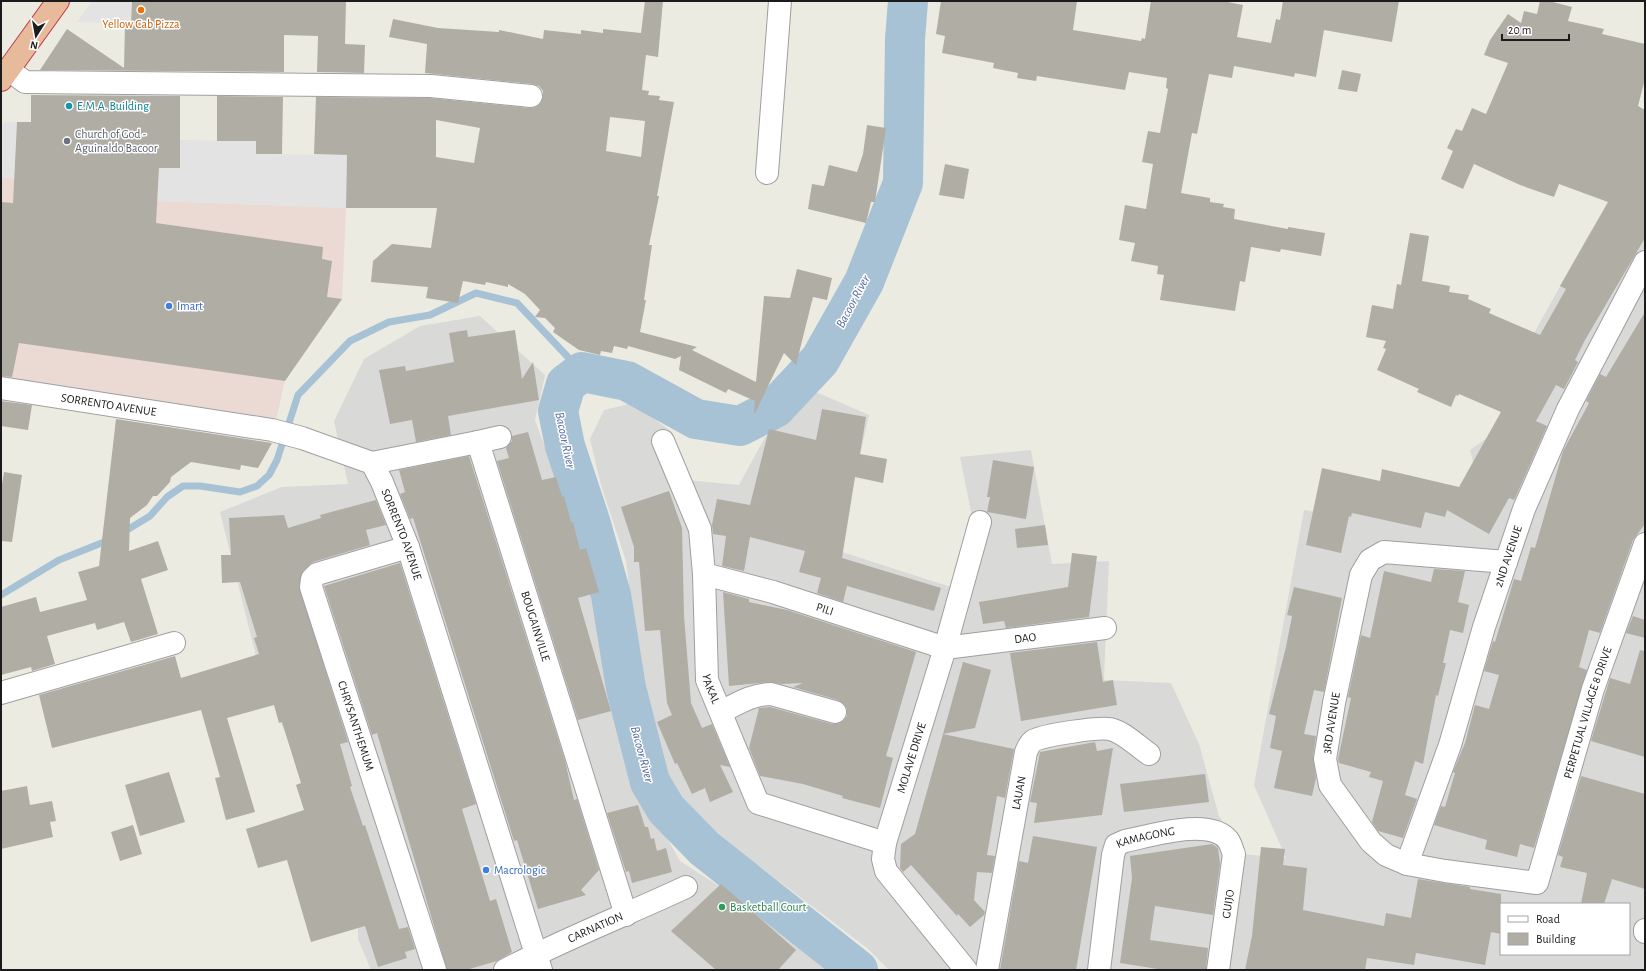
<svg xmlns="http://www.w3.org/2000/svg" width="1646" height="971" font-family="'Alegreya Sans',sans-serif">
<rect width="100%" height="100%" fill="#ecebe2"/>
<!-- residential -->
<g fill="#d9d9d8" fill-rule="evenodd">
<path d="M1645 156V970H889L867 948 751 860 678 801 661 772 643 695 626 561 601 485 590 439 604 410 633 403 672 432 687 480 739 485 764 439 809 389 869 415 839 551 951 587 979 551 960 457 1031 450 1052 564 1109 561 1104 680 1171 683 1199 744 1219 816 1242 854 1286 858 1254 785 1304 510 1315 512 1481 494 1470 450 1491 435 1534 333 1591 231 1603 237ZM1501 904H1629V954H1501Z"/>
<polygon points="480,316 545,375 535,420 583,550 608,663 625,763 680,861 750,906 825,970 371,970 358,939 358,910 317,814 258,664 220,512 282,487 348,484 334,421 364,359 420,326"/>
</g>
<!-- commercial -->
<polygon fill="#ebd9d3" points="1,177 158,201 346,208 342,299 285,380 276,421 1,378"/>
<!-- parking -->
<g fill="#e3e3e3">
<polygon points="92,1 132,1 131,24 77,22"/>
<polygon points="5,122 17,122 14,179 1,177 1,128"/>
<polygon points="180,140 256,141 256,154 347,155 346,208 158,201 159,168"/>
</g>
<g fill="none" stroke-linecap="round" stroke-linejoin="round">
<!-- stream -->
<g stroke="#a7c1d5" stroke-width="7">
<polyline points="122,533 150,516 167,497 183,486 200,486 240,492 257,486 269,475 277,460 298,395 350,341 389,322 430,315 476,293 517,303 582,372"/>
<polyline points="1,595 59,560 109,540"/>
</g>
<!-- river -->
<polyline stroke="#a7c1d5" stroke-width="40" points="858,970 704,848 666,809 650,782 626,688 611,595 590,521 565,446 558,411 566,384 582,372 627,381 696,419 740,426 775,408 820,360 864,282 903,183 905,39 908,1"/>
</g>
<!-- building -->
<g fill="#b0ada5" fill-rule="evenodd">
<polygon points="132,1 346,1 345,44 365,45 364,73 317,72 318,36 284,35 284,72 40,70 67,29 124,68 125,24 131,24"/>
<path d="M645 1H663L658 57 646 55 642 90 649 91 648 95 660 96 659 100 674 102 657 196H659L649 245H652L644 300H646L640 332 697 347 692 350 756 382 764 296 790 298 797 269 832 278 827 300 813 297 796 365 784 353 755 413 754 412 755 401 728 389 726 393 679 370 681 356 675 359 628 346 627 349 614 346 612 353 601 351 600 355 579 350 553 332 555 328 545 318 535 317 540 310 525 294 508 284V287L486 282 485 285 463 281 458 303 426 298 428 287 371 282 373 261 392 244 431 248 437 208H346L347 155 314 154 316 97 430 98 530 108 536 107 541 103 543 97V91L539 86 533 84 425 73 427 44 389 37 393 19 438 28 499 32V30L543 39 544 30 581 34V30L603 33V29L641 33ZM610 117 645 121 641 157 606 151ZM436 120 480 128 474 163 436 157Z"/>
<polygon points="941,1 1077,1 1073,30 1141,41 1142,38 1145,39 1151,1 1223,1 1243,5 1237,37 1271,43 1276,19 1280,20 1283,1 1399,1 1392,42 1324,30 1316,77 1295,73 1294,77 1234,66 1232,78 1209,74 1197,134 1192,133 1181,193 1210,198 1210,202 1224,204 1223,207 1235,209 1234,219 1288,229 1288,227 1325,233 1321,256 1281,249 1280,252 1251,247 1245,282 1240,281 1235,311 1160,300 1164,275 1157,274 1158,266 1131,261 1135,243 1119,240 1125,205 1146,209 1153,164 1142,162 1148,131 1160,133 1168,89 1166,88 1167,78 1129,72 1125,90 1037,76 1036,81 1017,78 1018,73 993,68 994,63 942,53 945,36 936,34"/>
<polygon points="1540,1 1549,1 1572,7 1568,21 1604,29 1602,34 1645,44 1645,79 1638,106 1645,110 1645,238 1585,340 1575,360 1578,362 1564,389 1556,385 1536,421 1547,426 1516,496 1514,500 1509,498 1489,534 1447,510 1445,517 1425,512 1421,528 1352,513 1351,517 1349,516 1341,553 1306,545 1322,468 1380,481 1382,469 1459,487 1501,412 1459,394 1458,396 1456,395 1451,407 1417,392 1419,389 1377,370 1386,349 1383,348 1386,341 1366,337 1372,305 1393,309 1397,284 1401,285 1410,233 1429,236 1422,281 1450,286 1449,292 1469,295 1468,299 1491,309 1489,313 1540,335 1566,289 1560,286 1608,202 1559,184 1554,197 1520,185 1474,164 1463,189 1441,179 1453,151 1447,148 1456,129 1462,131 1472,108 1486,114 1508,63 1484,55 1490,40 1508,14 1521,23 1524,11 1537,14"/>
<polygon points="1342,70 1361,74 1357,92 1338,89"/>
<polygon points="31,95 180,96 180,168 159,168 156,223 323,247 322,259 332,261 327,297 342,299 285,381 19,343 12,377 1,376 1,202 13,203 17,122 31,122"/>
<polygon points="217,96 283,97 282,154 256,154 256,141 217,141"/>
<polygon points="867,125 886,128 875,202 871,202 866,223 808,209 812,184 824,186 829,165 857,172 863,154"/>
<polygon points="945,164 969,169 964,199 939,195"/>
<polygon points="1645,312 1645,524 1633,540 1600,633 1589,630 1579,667 1587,670 1534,848 1520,844 1517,857 1485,849 1487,840 1434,825 1441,806 1445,807 1455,773 1453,772 1465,743 1475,705 1489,709 1499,675 1484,671 1493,641 1495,642 1514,579 1521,581 1531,547 1535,548 1563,451 1589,403 1586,401 1600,374 1606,377"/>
<polygon points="467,330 468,337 515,330 522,379 533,362 539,400 448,416 451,435 416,442 412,420 390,424 379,370 405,366 406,371 454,362 449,333"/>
<polygon points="1,401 32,405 28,430 1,426"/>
<polygon points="822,409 866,417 860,454 887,459 883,483 855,477 842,558 941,588 934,611 847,586 843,602 817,593 821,578 799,572 805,551 750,537 744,571 722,566 726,536 713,534 712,525 717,499 750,505 769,429 816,440"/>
<polygon points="116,419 272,443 258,468 241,465 240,470 191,462 171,477 170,482 157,496 153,496 147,505 130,518 129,551 158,541 168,570 141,579 158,634 131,642 124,622 97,630 95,623 47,636 55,664 32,671 31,667 1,675 1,607 36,597 40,612 87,600 78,572 99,566"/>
<polygon points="528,432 542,480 556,477 562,497 564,496 571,522 573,522 580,550 586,548 599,592 578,598 611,711 578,720 497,461 509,458 506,448 512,441 512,436"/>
<polygon points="469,456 565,761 574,800 577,799 599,870 581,890 586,895 538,909 517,840 514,841 413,518 410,519 400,494 405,492 399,470"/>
<polygon points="993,460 1034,467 1026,519 987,512 990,497 987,497"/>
<polygon points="4,472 22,475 12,542 1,541 1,491"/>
<polygon points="669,491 682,528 684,616 691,703 702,728 712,724 730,767 720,765 733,792 710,802 705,788 692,794 677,763 675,764 657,722 672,715 667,703 660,630 645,631 639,562 634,562 634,547 621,507"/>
<polygon points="376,500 386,525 366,530 370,545 313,562 303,571 299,586 348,742 340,744 352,786 350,787 363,826 365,825 399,929 408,927 415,949 405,952 407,958 378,967 365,926 311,942 287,860 258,868 246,829 304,810 296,785 301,783 282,722 279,723 274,705 227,718 255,812 226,820 215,778 220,777 201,710 52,748 39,695 175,656 181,678 259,654 254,638 257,637 240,582 222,583 221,555 231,555 229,518 284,515 288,528 321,518 320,515"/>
<polygon points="1045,525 1048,545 1017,548 1015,529"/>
<polygon points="1072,553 1097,556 1089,617 1006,628 1004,621 983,624 979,602 1068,587"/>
<polygon points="400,563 476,804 462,809 490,901 496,899 512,952 497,961 466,970 447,970 377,733 372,735 324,586"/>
<polygon points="1434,569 1465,571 1458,602 1469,605 1463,633 1450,630 1443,663 1446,663 1438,696 1436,695 1423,764 1415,761 1405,795 1417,799 1403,838 1378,831 1372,822 1383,781 1369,777 1371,772 1339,763 1338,759 1351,698 1348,697 1361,635 1370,638 1384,571 1431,582"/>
<polygon points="1294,587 1342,598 1324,692 1314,690 1304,734 1316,736 1313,757 1316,778 1312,796 1274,788 1282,751 1270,748 1276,716 1269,714 1286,647 1292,616 1287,615"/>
<polygon points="723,592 749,599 749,602 787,610 916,652 886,756 893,758 880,808 842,798 843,796 803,784 760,776 749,748 759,708 770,707 832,724 838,724 843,721 847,716 847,709 844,704 838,700 793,687 803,683 781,684 770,682 729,686"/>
<polygon points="1633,616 1645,620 1645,638 1626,633"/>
<polygon points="1097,642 1103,682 1113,680 1117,705 1021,721 1010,653"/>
<polygon points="1640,650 1645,651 1645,757 1591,741 1610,678 1630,684"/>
<polygon points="963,662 991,670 975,728 943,734"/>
<polygon points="943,734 1014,749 1005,798 997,796 987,855 995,856 992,873 977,872 974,900 985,912 984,915 970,927 958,914 957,916 911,865 903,872 900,868 901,844 915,834"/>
<polygon points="1095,742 1097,751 1113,748 1102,815 1034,823 1037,803 1030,802 1040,752"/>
<polygon points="169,772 185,822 140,836 125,785"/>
<polygon points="1205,774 1209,802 1124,812 1120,784"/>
<polygon points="1581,776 1645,794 1645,889 1612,879 1604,904 1581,904 1587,873 1560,867 1563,857 1558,855"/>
<polygon points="27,786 30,805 52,801 56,821 50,822 53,837 1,849 1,791"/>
<polygon points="638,805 645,827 648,827 651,839 654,838 657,851 666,848 672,872 632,883 629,871 626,872 607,813"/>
<polygon points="133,825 142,854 120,861 111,832"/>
<polygon points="1033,836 1097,847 1076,970 1000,970 1019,861 1028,863"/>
<polygon points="1212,844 1218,848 1220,864 1213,915 1155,906 1150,940 1208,948 1206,970 1164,970 1120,963 1132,878 1130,856"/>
<polygon points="1261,847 1285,849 1283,865 1307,868 1303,910 1384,926 1386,913 1411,918 1418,879 1470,887 1470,889 1501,894 1501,934 1491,932 1485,965 1416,953 1414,965 1367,958 1365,970 1245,970 1252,936"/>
<polygon points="721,884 796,950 778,970 716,970 671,931"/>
</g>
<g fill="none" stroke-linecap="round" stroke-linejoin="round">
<defs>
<g id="minor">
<polyline points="9,70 25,82 431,86 531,96"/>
<polyline points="767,173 780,1"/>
<path id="s1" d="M1 388 272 430 302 438 372 463 382 482 408 547 541 970"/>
<path id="s2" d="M663 441 700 529 704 574 707 680 758 803 885 843"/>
<polyline points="478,442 500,437"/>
<path id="s3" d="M372 463 478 442 626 915"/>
<path id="s4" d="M408 547 317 574 312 579 311 587 435 970"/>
<path id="s5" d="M1506 562 1384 552 1370 560 1361 575 1334 703 1325 759 1330 785 1371 842 1386 855 1407 864 1445 871 1537 883 1593 689 1645 544"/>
<path id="s6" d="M704 574 773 592 945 648 1105 628"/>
<polyline points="1,693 174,643"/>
<path d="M721 712C737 704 752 694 771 694L835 712"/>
<path id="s7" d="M1407 864 1450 745 1484 627 1524 509 1568 409 1645 262"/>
<polyline points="1645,930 1645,932"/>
<path id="s8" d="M505 970C564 939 626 915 686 887"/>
<path id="s9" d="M966 970 886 871 883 859 885 843 945 648 980 522"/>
<path id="s10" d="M987 970 1026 752C1028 748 1029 744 1033 741 1043 735 1098 727 1110 729 1124 732 1137 746 1149 754"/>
<path id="s11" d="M1099 970 1113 855 1116 845 1125 841C1150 836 1210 817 1228 840 1231 844 1232 850 1234 854L1218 970"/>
</g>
<polyline id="trunk" points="1,80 58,1"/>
</defs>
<!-- minor casing -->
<use href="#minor" stroke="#9f9f9f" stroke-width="24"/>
<!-- trunk casing -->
<use href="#trunk" stroke="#c13849" stroke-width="24"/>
<!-- minor -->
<use href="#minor" stroke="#fff" stroke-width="22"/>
<!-- trunk -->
<use href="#trunk" stroke="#e6ba9a" stroke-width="22"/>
</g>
<!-- markers -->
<circle fill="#e8710a" stroke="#fff" stroke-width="1.5" cx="141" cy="10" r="4"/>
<circle fill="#0f9aa8" stroke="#fff" stroke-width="1.5" cx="69" cy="106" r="4"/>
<circle fill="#6b7280" stroke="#fff" stroke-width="1.5" cx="67" cy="141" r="4"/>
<g fill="#3f7fe0" stroke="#fff" stroke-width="1.5">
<circle cx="169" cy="306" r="4"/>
<circle cx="486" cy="870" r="4"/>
</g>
<circle fill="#2e9e5b" stroke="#fff" stroke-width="1.5" cx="722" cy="907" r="4"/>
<g text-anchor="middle" stroke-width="3" stroke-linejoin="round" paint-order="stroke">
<!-- food labels -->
<g font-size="12" fill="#c56008" stroke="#fff">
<text x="141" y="28">Yellow Cab Pizza</text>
</g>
<!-- culture labels -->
<g font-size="12" fill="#0d838f" stroke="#fff" text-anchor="start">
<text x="77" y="110">E.M.A. Building</text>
</g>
<!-- worship labels -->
<g font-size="12" fill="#5b616d" stroke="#fff" text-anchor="start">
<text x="75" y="138">Church of God -<tspan x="75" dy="14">Aguinaldo Bacoor</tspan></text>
</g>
<!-- shop labels -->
<g font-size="12" fill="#366cbe" stroke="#fff" text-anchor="start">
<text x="177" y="310">Imart</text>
<text x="494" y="874">Macrologic</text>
</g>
<!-- street labels -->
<g font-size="12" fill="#1b1b1b" stroke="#fff">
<text dy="4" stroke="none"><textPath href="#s1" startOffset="109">SORRENTO AVENUE</textPath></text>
<text dy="4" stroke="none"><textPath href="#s1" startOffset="457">SORRENTO AVENUE</textPath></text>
<text dy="4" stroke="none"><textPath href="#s7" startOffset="324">2ND AVENUE</textPath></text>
<text dy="4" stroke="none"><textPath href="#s6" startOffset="126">PILI</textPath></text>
<text dy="4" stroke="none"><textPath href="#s3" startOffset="301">BOUGAINVILLE</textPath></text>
<text dy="4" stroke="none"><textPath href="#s6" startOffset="333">DAO</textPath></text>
<text dy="4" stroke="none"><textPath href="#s2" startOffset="256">YAKAL</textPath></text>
<text dy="4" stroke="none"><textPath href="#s5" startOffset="792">PERPETUAL VILLAGE 8 DRIVE</textPath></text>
<text transform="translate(1331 723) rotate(-81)" y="4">3RD AVENUE</text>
<text dy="4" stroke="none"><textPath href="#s4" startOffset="256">CHRYSANTHEMUM</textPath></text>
<text dy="4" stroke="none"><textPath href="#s9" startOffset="245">MOLAVE DRIVE</textPath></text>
<text dy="4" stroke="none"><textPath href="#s10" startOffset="180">LAUAN</textPath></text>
<text dy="4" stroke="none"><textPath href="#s11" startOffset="157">KAMAGONG</textPath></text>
<text transform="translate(1228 904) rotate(-81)" y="4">GUIJO</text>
<text dy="4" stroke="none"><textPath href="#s8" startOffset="100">CARNATION</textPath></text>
</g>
<!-- leisure labels -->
<g font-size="12" fill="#27864d" stroke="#fff" text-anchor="start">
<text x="730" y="911">Basketball Court</text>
</g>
<!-- water labels -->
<g font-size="13" font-style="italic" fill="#54699f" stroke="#fff">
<text transform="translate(852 301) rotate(-62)" y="5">Bacoor River</text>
<text transform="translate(566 440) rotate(78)" y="5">Bacoor River</text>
<text transform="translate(643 754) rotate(75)" y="5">Bacoor River</text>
</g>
</g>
<!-- border -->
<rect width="1646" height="971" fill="none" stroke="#1b1b1b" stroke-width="4"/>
<!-- legend -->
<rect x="1500" y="903" width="130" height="52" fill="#ffffff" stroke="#a4a4a4"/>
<rect x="1508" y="916" width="20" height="6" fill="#ffffff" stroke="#a4a4a4"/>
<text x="1536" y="923" font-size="12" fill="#1b1b1b">Road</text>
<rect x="1508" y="933" width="20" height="12" fill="#b0ada5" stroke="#a4a4a4"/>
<text x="1536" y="943" font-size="12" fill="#1b1b1b">Building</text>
<!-- north arrow -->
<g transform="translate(36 36) rotate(191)" stroke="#ffffff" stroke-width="3" paint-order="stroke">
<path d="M0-3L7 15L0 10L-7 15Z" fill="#1b1b1b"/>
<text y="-6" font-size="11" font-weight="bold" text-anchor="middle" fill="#1b1b1b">N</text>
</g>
<!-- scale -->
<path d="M1502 34v6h67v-6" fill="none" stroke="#1b1b1b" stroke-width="2"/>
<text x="1508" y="34" font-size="12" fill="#1b1b1b" stroke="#ffffff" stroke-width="3" paint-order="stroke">20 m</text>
</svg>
